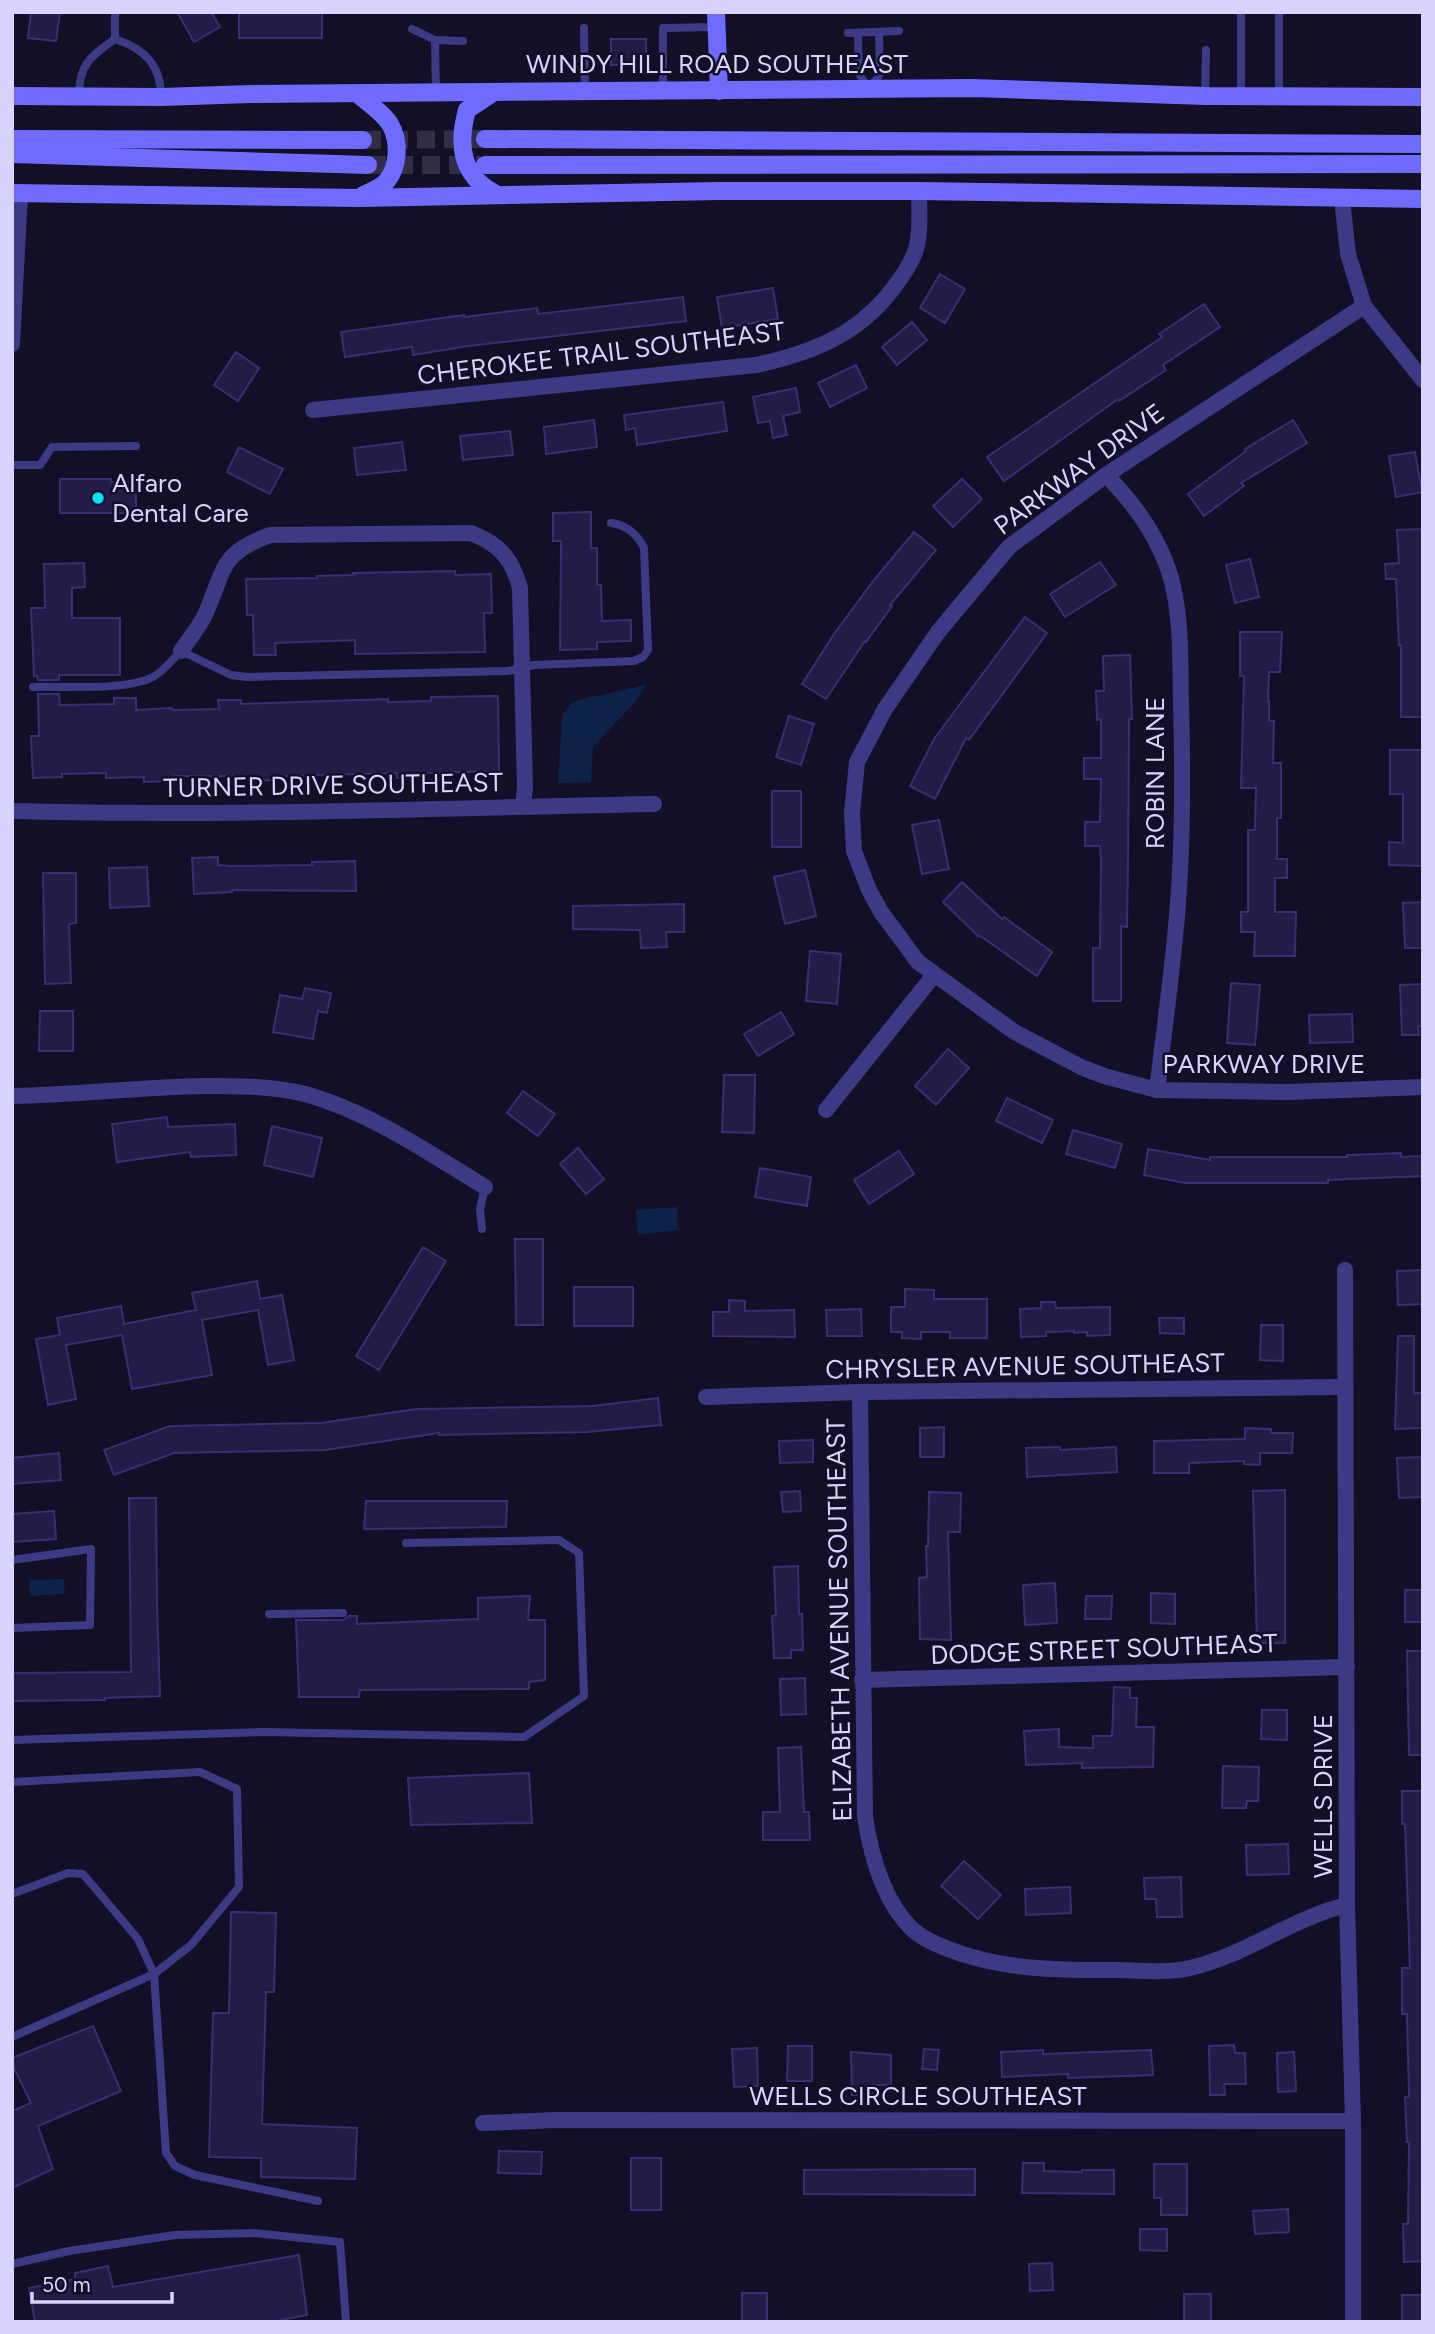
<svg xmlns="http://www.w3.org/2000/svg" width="1435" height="2334" font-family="Figtree,sans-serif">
<rect width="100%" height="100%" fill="#130f26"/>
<!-- water -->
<g fill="#0c2248">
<polygon points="646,685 637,700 593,747 591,782 558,783 562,715 574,701"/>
<polygon points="677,1207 678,1230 638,1235 636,1210"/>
<polygon points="64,1579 65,1594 30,1596 29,1580"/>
</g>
<!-- building -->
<g fill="#241b47" stroke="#3b2d73" stroke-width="2">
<polygon points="31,12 60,12 56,41 28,38"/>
<polygon points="177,12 211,12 220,27 194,42"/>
<rect x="239" y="12" width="83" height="26"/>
<rect x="611" y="39" width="35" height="26"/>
<polygon points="940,274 965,289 945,323 920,308"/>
<polygon points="773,288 778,319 722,328 717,297"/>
<polygon points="683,297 686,321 468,346 413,355 412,347 345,357 341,332 464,315 464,317 537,308 538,314"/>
<polygon points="1204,304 1220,327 1163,365 1166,370 1119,401 1118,399 1004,481 987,457 1162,337 1159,334"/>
<polygon points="912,322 927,340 897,365 882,347"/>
<polygon points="236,352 259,368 238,401 214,385"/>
<polygon points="856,365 867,388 830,407 818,383"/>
<polygon points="796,388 800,412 783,416 787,435 773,438 770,421 758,423 753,397"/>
<polygon points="723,402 727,431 637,445 635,428 626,430 624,415"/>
<polygon points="594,420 597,447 546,454 544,427"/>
<polygon points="1293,420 1307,443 1241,483 1244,486 1204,516 1188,494 1246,451 1245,449"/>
<polygon points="510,431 513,455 463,460 460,436"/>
<polygon points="402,442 406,470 357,475 354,448"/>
<polygon points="239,447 283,469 270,494 227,472"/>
<polygon points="1415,452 1422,492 1396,497 1389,456"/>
<polygon points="60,479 111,479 111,482 136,482 136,513 60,513"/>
<polygon points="962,479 982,499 953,527 933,506"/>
<polygon points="591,512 591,548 597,548 597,585 601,585 602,621 631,620 631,641 597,642 597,649 560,650 561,541 553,541 553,513"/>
<polygon points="1423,529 1423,717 1401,717 1401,645 1399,645 1396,579 1386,579 1385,564 1399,563 1397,530"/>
<polygon points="914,532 936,550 890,605 892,606 866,642 865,641 826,699 802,684 834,634 873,581"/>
<polygon points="1250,559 1259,597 1235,603 1226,565"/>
<polygon points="1100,562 1116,585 1065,617 1050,594"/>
<polygon points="84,563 85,587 72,588 72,618 120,618 120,675 59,675 59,680 38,680 37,676 34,676 31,608 45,608 44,564"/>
<polygon points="455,571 455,575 491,574 492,613 484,613 485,652 355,654 355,640 275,643 276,655 254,655 253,615 247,615 246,579 317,578 317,576 354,575 353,573"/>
<polygon points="1025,617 1047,633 969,740 966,738 935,799 910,786 934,739"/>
<polygon points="1240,632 1282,632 1280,672 1269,672 1268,701 1269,701 1269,721 1274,721 1273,763 1281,763 1281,818 1277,818 1277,859 1287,859 1287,878 1275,878 1275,912 1296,912 1295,956 1254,956 1255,932 1241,932 1241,912 1248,912 1248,830 1255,830 1256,788 1241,788 1244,676 1240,676"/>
<polygon points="1130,655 1132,719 1129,719 1128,860 1127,927 1121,926 1121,1001 1093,1001 1093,948 1100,948 1101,860 1100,846 1085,846 1085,822 1100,822 1101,779 1084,779 1084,758 1101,758 1101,719 1097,720 1096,691 1104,691 1103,656"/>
<polygon points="38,694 59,694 60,705 114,704 114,698 136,698 136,710 172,708 173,710 219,709 218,700 241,700 241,704 388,699 388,702 431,701 431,697 498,696 499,771 425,773 425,777 397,778 397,773 279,776 279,780 249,781 249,776 175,776 175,781 144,782 144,777 106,778 106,773 62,774 62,777 33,778 31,736 39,736"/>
<polygon points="789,716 814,724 801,765 776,757"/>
<polygon points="1390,750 1423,750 1423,866 1389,865 1389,842 1403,843 1403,794 1390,794"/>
<rect x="772" y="791" width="29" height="56"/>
<polygon points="939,820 949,869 922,874 912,825"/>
<polygon points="218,857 218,865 231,866 312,865 312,862 355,861 356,891 232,890 232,892 194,894 192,858"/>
<polygon points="147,867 149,906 110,908 109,868"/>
<polygon points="805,870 816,916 785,924 774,877"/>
<polygon points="43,873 76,873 76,923 69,924 71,983 45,984"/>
<polygon points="962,882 1002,919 1004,917 1052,952 1037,976 979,935 978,936 943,902"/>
<polygon points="1423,902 1423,948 1405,948 1403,903"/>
<polygon points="684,904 684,932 666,932 667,947 641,948 640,930 573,929 573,906"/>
<polygon points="810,951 841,954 837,1004 806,1001"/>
<polygon points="1231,983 1260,985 1255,1045 1227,1043"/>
<polygon points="1423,984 1423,1026 1418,1026 1419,1035 1402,1035 1400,985"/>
<polygon points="305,988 331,993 327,1013 318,1011 313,1039 273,1032 280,995 302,999"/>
<polygon points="40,1011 73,1011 73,1051 39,1051"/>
<polygon points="781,1012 794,1034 758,1056 744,1034"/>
<polygon points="1352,1014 1353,1042 1310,1043 1309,1015"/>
<polygon points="948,1049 969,1068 936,1105 915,1086"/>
<polygon points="724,1075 755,1075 754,1133 722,1132"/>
<polygon points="523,1091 555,1114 538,1136 507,1113"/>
<polygon points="1007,1098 1053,1120 1042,1143 996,1121"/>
<polygon points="167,1117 168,1127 235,1124 236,1155 191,1157 190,1152 117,1162 112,1124"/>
<polygon points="272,1126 322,1138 313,1177 264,1165"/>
<polygon points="1073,1130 1122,1144 1115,1168 1066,1154"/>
<polygon points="578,1148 604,1179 586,1194 560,1164"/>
<polygon points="1148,1149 1210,1160 1210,1157 1347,1157 1347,1155 1401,1153 1401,1157 1423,1156 1423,1176 1328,1180 1328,1183 1185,1183 1144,1175"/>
<polygon points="899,1151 914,1174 869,1204 854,1180"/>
<polygon points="760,1168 811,1177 807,1206 755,1197"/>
<polygon points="515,1239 543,1239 543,1325 516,1325"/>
<polygon points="423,1247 446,1261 379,1370 356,1356"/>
<polygon points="1423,1270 1423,1304 1398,1305 1397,1271"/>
<polygon points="257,1281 260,1299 282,1295 294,1360 268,1365 258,1310 202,1320 212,1375 132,1389 122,1335 66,1345 76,1399 48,1405 36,1339 60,1335 57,1318 121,1306 124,1324 196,1310 192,1293"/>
<rect x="574" y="1287" width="59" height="39"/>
<polygon points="905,1289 934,1290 934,1299 987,1299 987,1338 950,1338 950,1332 921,1332 921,1339 902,1338 902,1332 891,1332 891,1307 905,1307"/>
<polygon points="729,1300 745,1301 745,1311 794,1310 795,1337 713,1336 713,1312 729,1312"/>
<polygon points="1041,1302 1055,1302 1056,1308 1110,1307 1110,1335 1087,1336 1087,1332 1074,1333 1074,1331 1046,1332 1046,1336 1021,1337 1020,1309 1041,1308"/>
<polygon points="861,1309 862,1336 827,1336 826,1310"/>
<polygon points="1159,1318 1184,1318 1184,1334 1160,1333"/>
<polygon points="1261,1325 1283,1325 1283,1361 1260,1360"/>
<polygon points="1398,1336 1414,1336 1414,1393 1423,1393 1423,1428 1395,1429"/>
<polygon points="658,1398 661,1425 587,1432 439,1435 439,1433 325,1450 174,1453 114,1475 104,1450 170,1426 321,1423 416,1409 592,1406"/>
<polygon points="944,1427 944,1457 920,1457 920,1428"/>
<polygon points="1245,1428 1271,1429 1271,1433 1293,1433 1292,1453 1260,1453 1260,1465 1244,1464 1244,1461 1189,1463 1189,1473 1154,1473 1154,1441 1245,1439"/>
<polygon points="813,1440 813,1462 780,1463 779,1441"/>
<polygon points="1060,1447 1060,1450 1116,1447 1117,1472 1027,1477 1026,1448"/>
<polygon points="59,1453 61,1480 12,1484 12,1458"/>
<polygon points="1423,1457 1423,1497 1399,1498 1397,1458"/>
<polygon points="1285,1490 1285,1643 1257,1643 1253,1491"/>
<polygon points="800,1491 801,1511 783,1512 781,1492"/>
<polygon points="929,1492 961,1493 960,1532 948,1532 951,1640 920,1639 919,1578 927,1577 926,1546 928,1546"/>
<polygon points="129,1498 156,1498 157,1605 160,1696 105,1698 105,1700 12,1701 12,1673 131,1672"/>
<polygon points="366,1501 507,1501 506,1527 364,1529"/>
<polygon points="54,1511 56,1539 12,1542 12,1514"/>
<polygon points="798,1566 799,1614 802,1614 803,1650 791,1650 791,1658 774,1658 772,1616 776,1615 774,1567"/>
<polygon points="1055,1583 1057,1623 1025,1625 1023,1585"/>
<rect x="1405" y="1590" width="18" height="32"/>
<polygon points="1151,1593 1175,1594 1175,1624 1151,1623"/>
<polygon points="530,1596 528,1620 545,1620 545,1680 529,1682 529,1689 360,1690 359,1697 299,1697 296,1620 343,1620 349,1616 357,1616 357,1624 478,1619 478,1598"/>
<polygon points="1086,1596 1112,1596 1111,1619 1085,1619"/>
<polygon points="1407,1651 1423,1651 1423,1755 1409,1755"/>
<polygon points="805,1678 806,1714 781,1715 780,1679"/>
<polygon points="1114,1687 1130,1688 1130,1698 1137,1698 1136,1727 1154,1727 1153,1767 1082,1768 1082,1763 1026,1765 1024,1731 1059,1729 1059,1747 1093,1748 1093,1736 1112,1736"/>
<polygon points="1262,1710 1287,1710 1287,1740 1261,1739"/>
<polygon points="801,1747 804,1812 809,1812 810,1840 763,1840 763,1812 780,1812 778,1748"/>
<polygon points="1223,1766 1259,1767 1258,1801 1247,1801 1246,1808 1222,1808"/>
<polygon points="529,1773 532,1823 411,1825 408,1778"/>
<polygon points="1402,1791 1423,1791 1423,2261 1404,2262 1403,2224 1408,2224 1409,2142 1407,2142 1405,2097 1409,2097 1407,2014 1402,2014 1402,1968 1410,1968 1405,1824 1402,1824"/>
<polygon points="1288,1844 1289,1874 1247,1875 1246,1845"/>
<polygon points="964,1861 1001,1895 978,1919 941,1886"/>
<polygon points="1181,1877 1182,1917 1157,1917 1156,1899 1145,1899 1144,1878"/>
<polygon points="1070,1887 1071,1913 1026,1915 1025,1889"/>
<polygon points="231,1912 276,1913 274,1992 266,1992 262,2124 357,2128 355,2179 261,2177 261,2158 209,2157 213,2013 229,2013"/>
<polygon points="93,2026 121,2091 38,2126 53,2169 12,2188 12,2111 31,2103 12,2064 12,2058"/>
<polygon points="1234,2045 1235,2053 1245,2053 1246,2084 1224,2084 1225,2095 1210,2095 1209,2046"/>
<polygon points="788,2046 812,2046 812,2081 787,2081"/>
<polygon points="757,2048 758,2086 734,2087 732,2049"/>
<polygon points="924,2049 939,2050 937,2070 922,2069"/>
<polygon points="1043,2050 1043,2054 1151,2050 1153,2075 1068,2078 1068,2074 1002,2077 1001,2052"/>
<polygon points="851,2052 891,2055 891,2085 872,2085 872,2095 852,2095"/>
<polygon points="1294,2052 1296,2091 1278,2092 1277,2053"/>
<polygon points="499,2151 542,2152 541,2174 498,2173"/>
<rect x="631" y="2158" width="30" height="52"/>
<polygon points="1023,2163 1044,2163 1044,2171 1082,2172 1082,2170 1114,2170 1114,2194 1022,2193"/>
<polygon points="1154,2164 1187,2164 1187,2215 1161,2215 1161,2198 1154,2198"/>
<polygon points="952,2169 975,2169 975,2195 804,2194 804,2170"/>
<polygon points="1288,2209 1289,2232 1255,2234 1253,2211"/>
<polygon points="1140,2229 1167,2229 1167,2251 1140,2250"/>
<polygon points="299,2255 307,2315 271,2322 35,2322 29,2288 75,2279 75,2273 108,2266 113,2287"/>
<polygon points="1052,2263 1053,2290 1030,2291 1029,2264"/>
<rect x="742" y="2293" width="25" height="29"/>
<rect x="1184" y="2294" width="27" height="28"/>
<rect x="1402" y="2295" width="21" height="27"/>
</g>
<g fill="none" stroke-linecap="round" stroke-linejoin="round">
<!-- secondary-tunnel -->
<g stroke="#312d47" stroke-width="18" stroke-dasharray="18 9" stroke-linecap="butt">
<polyline points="363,140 485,139"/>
<polyline points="368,165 480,165"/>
</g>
<!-- lane -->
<g stroke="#3d3a85" stroke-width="8">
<polyline points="115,12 115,39"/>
<polyline points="1241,12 1241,97"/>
<polyline points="1279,12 1279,97"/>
<polyline points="584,28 585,92"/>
<polyline points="412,29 435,40 463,41"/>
<polyline points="848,33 899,31"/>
<polyline points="858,33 859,74 869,89 880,74 879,32"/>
<path d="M115 39C145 49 161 65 161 97"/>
<polyline points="435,40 436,93"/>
<polyline points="663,91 663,28 716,27"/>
<polyline points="1205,96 1206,50"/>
<path d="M79 97C78 65 91 56 115 39"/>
<polyline points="12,465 40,465 52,447 136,446"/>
<path d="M33 687C65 686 126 691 153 677 164 671 172 660 181 651L231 675 247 677 508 671 534 665 634 661 643 657 648 650 644 548C637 534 627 525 611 523"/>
<polyline points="482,1229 480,1209 485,1187"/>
<polyline points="12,1560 91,1549 90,1625 12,1628"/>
<polyline points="269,1614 343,1613"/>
<polyline points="12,1740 264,1732 524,1737 584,1696 579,1553 559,1540 406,1543"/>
<polyline points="12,1782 200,1772 237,1789 239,1887 191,1945 154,1974 12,2037"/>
<polyline points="12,1894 68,1873 83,1874 138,1939 154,1974 166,2153 175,2166 195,2175 318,2201"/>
<polyline points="12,2264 69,2251 175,2235 253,2233 340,2242 346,2322"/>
</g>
<!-- street -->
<g stroke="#3d3a85" stroke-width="16">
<polyline points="1342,199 1348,254 1364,306 1423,380"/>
<polyline points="1364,306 1106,475 1009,547 938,632 885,709 857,762 852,813 854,851 869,890 881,912 918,962 1013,1031 1081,1067 1104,1076 1157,1090 1288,1092 1423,1087"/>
<polyline points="12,344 20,194"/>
<path d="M313 410 756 365C817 352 864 332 900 279 907 269 915 256 917 245 921 228 919 208 919 191"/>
<path d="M1106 475C1136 505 1161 541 1172 582 1182 622 1180 664 1181 704 1183 774 1183 846 1177 916 1172 974 1164 1032 1157 1090"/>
<path d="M181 651C189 639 199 627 205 615 225 571 218 554 270 535L471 533C499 544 512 558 520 588L525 788 523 806"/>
<path d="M12 811C226 817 440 808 654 804"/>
<path d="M12 1096C76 1095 140 1087 204 1086 237 1086 273 1086 305 1094 370 1112 429 1153 485 1187"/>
<polyline points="826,1110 934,975"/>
<polyline points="1345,1270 1347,1905 1353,2121 1353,2322"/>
<path d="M860 1392 865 1817C871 1856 883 1900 911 1928 921 1938 935 1944 948 1949 1004 1971 1062 1970 1121 1970 1143 1971 1168 1973 1190 1968 1244 1956 1294 1917 1347 1905"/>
<polyline points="706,1397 860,1392 1345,1387"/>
<polyline points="862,1680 1347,1667"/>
<polyline points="483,2123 556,2120 1353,2121"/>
</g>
<!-- secondary -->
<g stroke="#6f6bff" stroke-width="18">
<polyline points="716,12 719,91"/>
<path d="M494 92 467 110C457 146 461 177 498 195"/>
<path d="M358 94C368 103 383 113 390 124 400 141 399 167 386 182 381 188 369 192 362 196"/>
<polyline points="12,96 161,97 251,94 972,88 1205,96 1423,97"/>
<polyline points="12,139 363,140"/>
<polyline points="485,139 1423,144"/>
<polyline points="12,154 368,165"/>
<polyline points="485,165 1423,164"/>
<polyline points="12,193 359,198 719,191 919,191 1423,199"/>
</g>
</g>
<!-- markers -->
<circle fill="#00e5ff" stroke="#130f26" stroke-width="2.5" cx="98" cy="498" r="7"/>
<g text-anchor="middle" stroke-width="5" stroke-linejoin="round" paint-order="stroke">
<!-- street labels -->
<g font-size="26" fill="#d9d4ff" stroke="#130f26">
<text x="717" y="73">WINDY HILL ROAD SOUTHEAST</text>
<text transform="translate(601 353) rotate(-7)" y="9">CHEROKEE TRAIL SOUTHEAST</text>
<text transform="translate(1079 469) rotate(-36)" y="9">PARKWAY DRIVE</text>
<text transform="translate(1155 773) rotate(-90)" y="9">ROBIN LANE</text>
<text transform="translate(333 785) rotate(-1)" y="9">TURNER DRIVE SOUTHEAST</text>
<text x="1264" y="1073">PARKWAY DRIVE</text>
<text transform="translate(1025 1366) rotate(-1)" y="9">CHRYSLER AVENUE SOUTHEAST</text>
<text transform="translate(839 1620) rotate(-91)" y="9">ELIZABETH AVENUE SOUTHEAST</text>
<text transform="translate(1104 1649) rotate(-2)" y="9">DODGE STREET SOUTHEAST</text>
<text transform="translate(1323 1796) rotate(-90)" y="9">WELLS DRIVE</text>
<text x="918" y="2105">WELLS CIRCLE SOUTHEAST</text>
</g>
<!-- poi labels -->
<g font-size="26" fill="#d9d4ff" stroke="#130f26" text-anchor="start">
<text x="112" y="492">Alfaro<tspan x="112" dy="30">Dental Care</tspan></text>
</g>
</g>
<!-- border -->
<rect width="1435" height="2334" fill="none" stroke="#d9d4ff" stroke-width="28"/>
<!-- scale -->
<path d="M32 2292v10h140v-10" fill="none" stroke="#d9d4ff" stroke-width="3.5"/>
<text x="42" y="2292" font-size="21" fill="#d9d4ff" stroke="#130f26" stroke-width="5" paint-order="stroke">50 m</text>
</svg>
